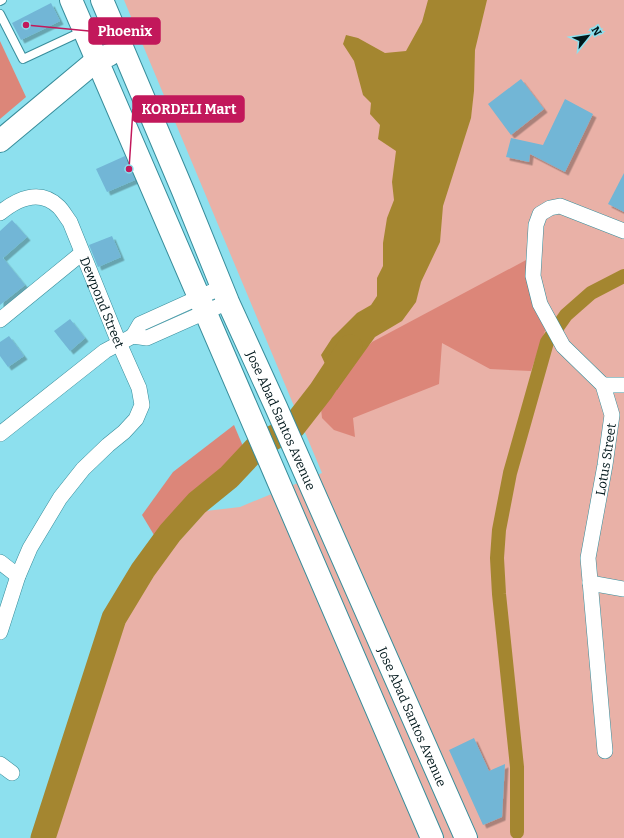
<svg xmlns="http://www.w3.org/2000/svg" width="624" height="838" font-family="Bitter,serif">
<defs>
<filter id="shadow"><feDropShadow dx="3.5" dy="3.5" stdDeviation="0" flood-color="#0004"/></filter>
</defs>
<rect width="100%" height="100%" fill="#8de0ee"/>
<!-- green -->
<polygon fill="#e9b1a7" points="124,0 624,0 624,838 51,838 126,619 163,559 206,511 240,507 322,473"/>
<!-- forest -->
<g fill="#dc8679">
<polygon points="0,41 26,97 0,119"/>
<polygon points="528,259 546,328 531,371 490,369 442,343 439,384 353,418 355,437 334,430 322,418 320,399 372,342"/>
<polygon points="234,425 245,451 157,540 142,515 173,472"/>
</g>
<!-- water -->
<polygon fill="#a48630" points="428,0 487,0 475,50 474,91 471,118 443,206 440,242 421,282 416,302 402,321 375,337 337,390 321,355 332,338 357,313 371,305 377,296 377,278 383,266 383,243 387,218 394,200 392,182 396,151 378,139 380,125 370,114 371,103 363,95 354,61 343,44 346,35 358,38 385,53 406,51 422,22"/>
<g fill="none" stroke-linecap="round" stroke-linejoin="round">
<!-- canal -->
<polyline stroke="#a48630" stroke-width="14" points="517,832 517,767 499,594 497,558 499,530 510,473 547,342 566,315 591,293 624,276"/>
<!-- river -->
<polyline stroke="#a48630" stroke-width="25" points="43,838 114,618 143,570 170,533 197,503 229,477 258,446 293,427 321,391 350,347"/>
</g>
<!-- building -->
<g fill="#72b6d6" filter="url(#shadow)">
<polygon points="51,3 60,21 21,40 12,23"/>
<polygon points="521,79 544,109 511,135 488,104"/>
<polygon points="565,99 593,114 565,172 530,154 529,162 506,157 511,138 543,145"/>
<polygon points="125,156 135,180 107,192 96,169"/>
<polygon points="624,173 624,212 608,204"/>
<polygon points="12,220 27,237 3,258 25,285 0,305 0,231"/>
<polygon points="112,236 121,257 98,267 89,245"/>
<polygon points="70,319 85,338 70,351 54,331"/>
<polygon points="9,336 24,356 8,367 0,356 0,342"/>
<polygon points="474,738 489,771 505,764 502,817 483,825 449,750"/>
</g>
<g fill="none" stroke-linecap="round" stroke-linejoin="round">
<defs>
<g id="lane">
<polyline points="0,1 2,0"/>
<polyline points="0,14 23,59 83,31"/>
</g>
<g id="street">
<path id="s1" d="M0 213C17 199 40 188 59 207 63 211 66 217 70 222L119 343 139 388 142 405 136 419 124 432 108 445 83 469 60 498 30 548 18 576 0 632"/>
<polyline points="0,320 82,253"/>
<polyline points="133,336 140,324 222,287"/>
<polyline points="603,385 624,385"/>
<polyline points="0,434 105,351 133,336 147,338 228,302"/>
<polyline points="0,562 18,576"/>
<polyline points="590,583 624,589"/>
<path id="s2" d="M605 751 588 558 605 465 612 415 603 385 563 346 540 304 533 276 536 225 540 214 550 208 560 206 624 231"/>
<polyline points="0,764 12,773"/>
</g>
<g id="secondary">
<polyline points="71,0 432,838"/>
<path id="s3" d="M102 0 183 191 228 302 276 407 466 838"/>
<polyline points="0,141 97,60 109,55"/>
</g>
</defs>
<!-- lane casing -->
<use href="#lane" stroke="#388d9b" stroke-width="10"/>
<!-- street casing -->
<use href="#street" stroke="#388d9b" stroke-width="16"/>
<!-- secondary casing -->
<use href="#secondary" stroke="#388d9b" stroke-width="24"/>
<!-- lane -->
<use href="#lane" stroke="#fff" stroke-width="8"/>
<!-- street -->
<use href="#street" stroke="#fff" stroke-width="15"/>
<!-- secondary -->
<use href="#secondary" stroke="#fff" stroke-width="22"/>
</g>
<g text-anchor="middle" stroke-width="3.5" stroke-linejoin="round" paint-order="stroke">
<!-- street labels -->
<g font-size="13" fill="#00171b" stroke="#8de0ee">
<text dy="5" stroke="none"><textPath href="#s1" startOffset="171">Dewpond Street</textPath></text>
<text dy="5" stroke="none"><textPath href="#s3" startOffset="457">Jose Abad Santos Avenue</textPath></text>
<text dy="5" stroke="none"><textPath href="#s2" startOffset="294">Lotus Street</textPath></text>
<text dy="5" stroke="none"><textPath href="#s3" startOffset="781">Jose Abad Santos Avenue</textPath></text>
</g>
</g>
<!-- callouts -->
<path fill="none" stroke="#c2185b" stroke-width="1.5" d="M26 25L89 31M129 169L133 109"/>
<g fill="#c2185b" stroke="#8de0ee" stroke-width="1.5">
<circle cx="26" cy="25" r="4"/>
<circle cx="129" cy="169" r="4"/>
</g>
<g fill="#c2185b" stroke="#c2185b" stroke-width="1.5">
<rect x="89" y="18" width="71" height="26" rx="4"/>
<rect x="133" y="96" width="111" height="26" rx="4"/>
</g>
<g font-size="14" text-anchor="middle" font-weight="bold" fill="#fff">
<text x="125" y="36">Phoenix</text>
<text x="189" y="114">KORDELI Mart</text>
</g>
<!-- north arrow -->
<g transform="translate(588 36) rotate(60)" stroke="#8de0ee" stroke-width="3" paint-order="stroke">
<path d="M0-3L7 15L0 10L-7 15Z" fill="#00171b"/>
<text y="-6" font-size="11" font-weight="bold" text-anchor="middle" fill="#00171b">N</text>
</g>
</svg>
